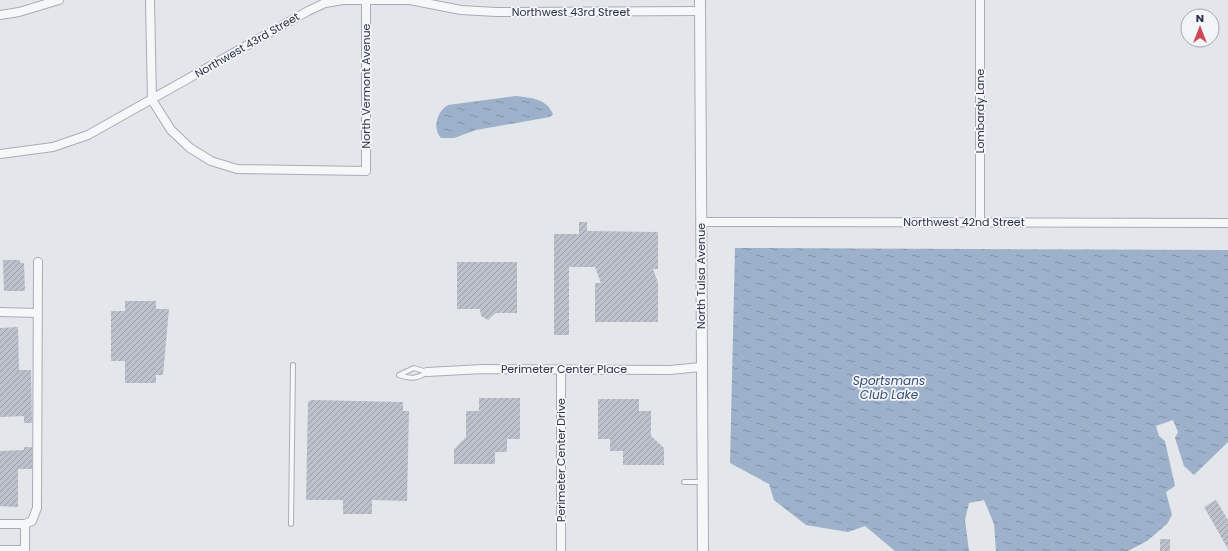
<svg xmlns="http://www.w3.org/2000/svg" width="1228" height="551" font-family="Poppins,sans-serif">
<defs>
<pattern id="water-ripples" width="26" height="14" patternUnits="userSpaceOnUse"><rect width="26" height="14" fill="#9eb1cb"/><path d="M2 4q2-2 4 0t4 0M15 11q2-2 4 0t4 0" fill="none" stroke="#8191a6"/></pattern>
<pattern id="building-hatch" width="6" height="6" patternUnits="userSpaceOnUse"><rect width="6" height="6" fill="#bdc1cb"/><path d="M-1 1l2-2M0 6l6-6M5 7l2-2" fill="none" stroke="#9a9da6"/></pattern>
</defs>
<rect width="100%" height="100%" fill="#e3e6eb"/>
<!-- water -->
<g fill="url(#water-ripples)">
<path d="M516 96C531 98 546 98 553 114L550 117 476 130 454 138H441C432 129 437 111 448 105Z"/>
<polygon points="735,248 1228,250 1228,442 1194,475 1184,466 1175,438 1178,432 1173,420 1156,426 1159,436 1165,441 1175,486 1166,492 1172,515 1167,524 1147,541 1128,551 996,551 994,524 984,500 969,503 965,520 969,551 895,551 865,526 848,532 806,525 774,500 769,484 730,463"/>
</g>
<!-- building -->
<g fill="url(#building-hatch)">
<polygon points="579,222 587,222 587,231 658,232 658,269 653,269 658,283 658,322 595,322 595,283 601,283 595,267 569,267 569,335 554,335 554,234 579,234"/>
<polygon points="3,260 20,260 20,263 24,263 25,291 4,291"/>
<polygon points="457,262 517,262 517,313 496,313 488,320 481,316 480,309 457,309"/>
<polygon points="125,301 156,301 156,309 169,309 163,375 156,375 156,383 125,383 125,361 111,361 111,311 125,311"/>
<polygon points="18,327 19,370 31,370 32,423 24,423 24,416 0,417 0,328"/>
<polygon points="479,398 520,398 520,439 507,439 507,452 495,452 495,464 454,464 454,449 466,437 466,411 479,411"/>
<polygon points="598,399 639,399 639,411 651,411 651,436 664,448 664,465 623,465 623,451 610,451 610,439 598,439"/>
<polygon points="311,400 403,402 403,411 409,411 407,501 372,500 372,514 343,514 343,500 306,500 308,402"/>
<polygon points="24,447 32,447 32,469 18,469 18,507 0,506 0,451 24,450"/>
<polygon points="1216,500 1228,520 1228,549 1204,507"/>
<rect x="1160" y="539" width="10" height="12"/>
</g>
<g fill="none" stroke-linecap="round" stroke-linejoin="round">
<defs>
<g id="service">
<path d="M414 368 427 372C417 379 411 379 399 375Z"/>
<polyline points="684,482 702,482"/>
<polyline points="291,524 293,365"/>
</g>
<g id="minor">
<polyline points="150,0 152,100 171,130 190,148 211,161 237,169 366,171 366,0"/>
<polyline points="0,15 19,12 59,0"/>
<polyline points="0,154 53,147 88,135 308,11 325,3 343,0 410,0 461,10 496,12 700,11"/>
<polyline points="701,222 1228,223"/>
<polyline points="980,223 980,0"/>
<polyline points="0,312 37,313"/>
<polyline points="561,368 561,551"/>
<polyline points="427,372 483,369 670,370 701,367"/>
<polyline points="0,524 25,524"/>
<polyline points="0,550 25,550"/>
<polyline points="25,551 25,524 32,521 37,508 38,262"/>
</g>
<polyline id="tertiary" points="700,0 703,551"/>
</defs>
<!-- service casing -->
<use href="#service" stroke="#a8acb6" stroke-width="6"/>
<!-- minor casing -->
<use href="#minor" stroke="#a8acb6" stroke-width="10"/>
<!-- tertiary casing -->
<use href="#tertiary" stroke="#a8acb6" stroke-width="12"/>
<!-- service -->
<use href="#service" stroke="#f6f7f9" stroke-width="4"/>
<!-- minor -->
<use href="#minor" stroke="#f6f7f9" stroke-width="8"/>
<!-- tertiary -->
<use href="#tertiary" stroke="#f6f7f9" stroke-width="10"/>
</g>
<g text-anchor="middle" stroke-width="3.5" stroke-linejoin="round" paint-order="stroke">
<!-- street labels -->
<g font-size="11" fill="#2a3244" stroke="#f3f5f8">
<text x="571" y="16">Northwest 43rd Street</text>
<text transform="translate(247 45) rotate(-30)" y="4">Northwest 43rd Street</text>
<text transform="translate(366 86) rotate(-90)" y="4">North Vermont Avenue</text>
<text transform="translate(980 111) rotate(-90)" y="4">Lombardy Lane</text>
<text x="964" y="226">Northwest 42nd Street</text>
<text transform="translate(701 276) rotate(-90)" y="4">North Tulsa Avenue</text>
<text x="564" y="373">Perimeter Center Place</text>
<text transform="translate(561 460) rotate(-90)" y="4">Perimeter Center Drive</text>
</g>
<!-- water labels -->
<g font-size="12" font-style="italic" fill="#344e78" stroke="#f3f5f8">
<text x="889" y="385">Sportsmans<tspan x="889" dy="14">Club Lake</tspan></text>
</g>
</g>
<!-- north arrow -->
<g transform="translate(1200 28)"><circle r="19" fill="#f3f5f8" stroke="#a3a7b0"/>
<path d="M0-3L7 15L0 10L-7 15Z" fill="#d04854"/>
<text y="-6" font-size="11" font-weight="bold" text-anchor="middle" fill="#2a3244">N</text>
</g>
</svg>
